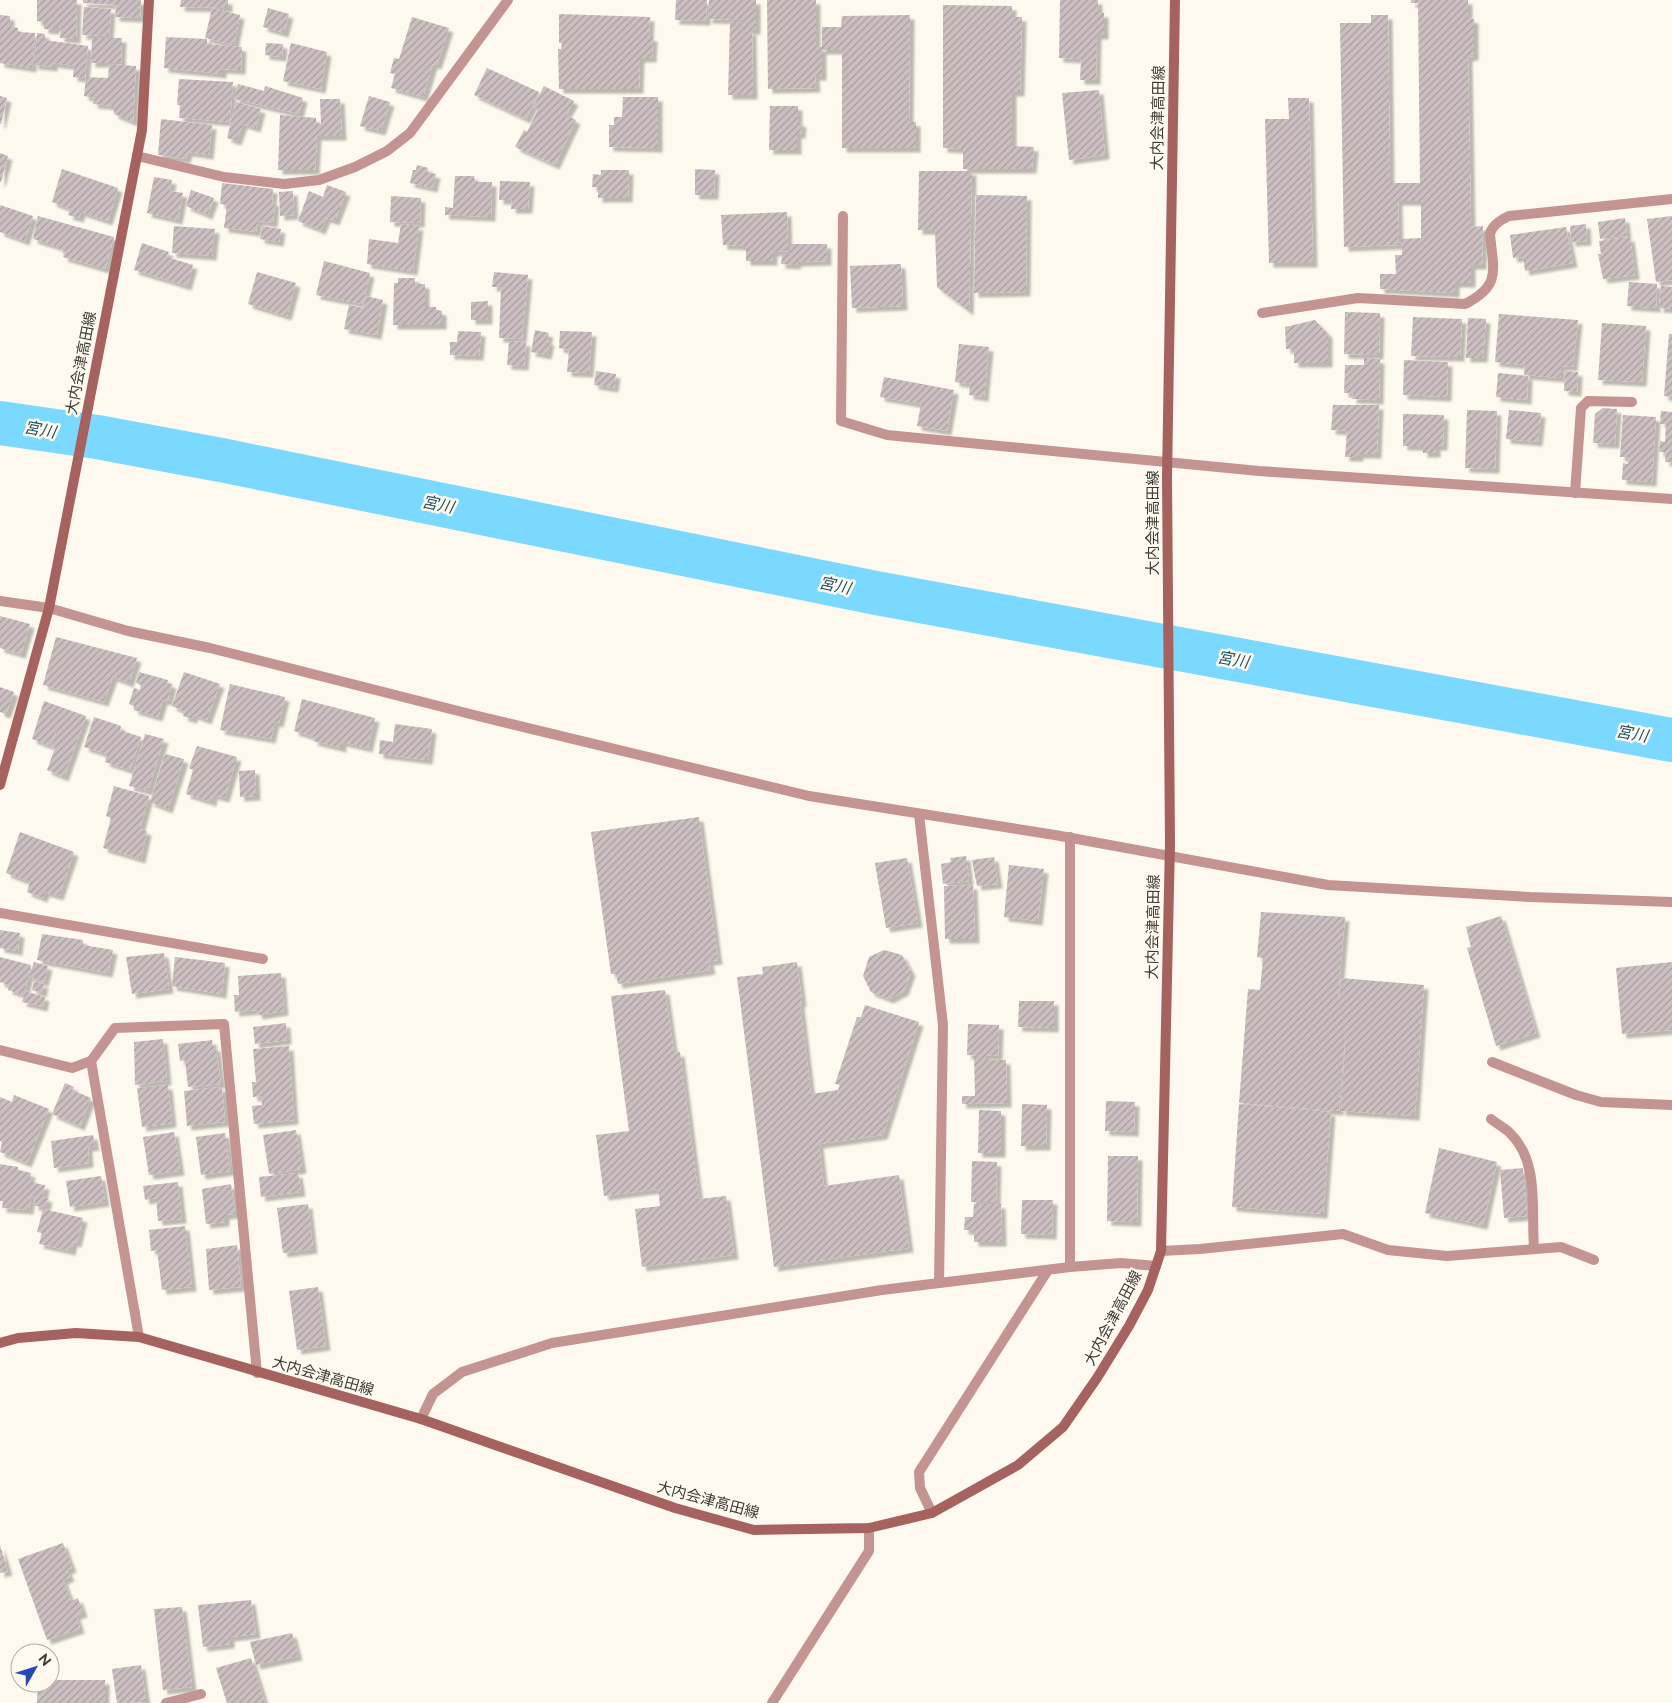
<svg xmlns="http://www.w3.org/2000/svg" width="1672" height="1703" font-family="Raleway,'Noto Sans JP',sans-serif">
<defs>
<pattern id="building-hatch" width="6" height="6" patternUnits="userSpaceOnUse" patternTransform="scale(1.25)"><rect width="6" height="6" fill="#ccbfc2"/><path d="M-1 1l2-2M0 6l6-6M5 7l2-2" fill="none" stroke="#a79c9e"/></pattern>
<filter id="shadow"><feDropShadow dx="4.5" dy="4.5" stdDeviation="1" flood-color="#0004"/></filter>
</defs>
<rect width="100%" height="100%" fill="#fdf9ee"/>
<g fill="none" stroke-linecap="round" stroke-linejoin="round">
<!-- river -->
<polyline stroke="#7bd9ff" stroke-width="44" points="0,423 97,437 221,460 876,593 1672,740"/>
</g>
<!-- building -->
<g fill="url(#building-hatch)" filter="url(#shadow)">
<polygon points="37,0 77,0 76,39 60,38 61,27 55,27 55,30 44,29 44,22 37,21"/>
<polygon points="83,0 141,0 140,18 115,17 116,5 83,3"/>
<polygon points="181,0 228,0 228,8 180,7"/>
<polygon points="676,0 707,0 706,21 675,20"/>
<polygon points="709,0 756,0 756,30 743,30 743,20 708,19"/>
<polygon points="767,0 816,0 816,46 822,47 822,27 841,27 842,16 910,15 909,122 916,122 916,148 842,148 842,50 822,50 822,76 815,76 816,88 768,89"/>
<polygon points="1060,0 1098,0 1098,13 1104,13 1104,35 1097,35 1096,80 1080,80 1081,59 1059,58"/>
<polygon points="1411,0 1468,0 1468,18 1474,19 1474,56 1468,57 1471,227 1483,226 1482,265 1471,265 1471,283 1455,283 1455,293 1380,289 1380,274 1396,274 1395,255 1402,255 1401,239 1421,238 1421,201 1398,201 1399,245 1344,247 1340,23 1371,23 1371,15 1388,15 1390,183 1420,183 1418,3 1411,3"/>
<polygon points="943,5 1012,6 1012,17 1022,17 1020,92 1012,92 1012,146 1034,147 1032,169 963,169 963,149 943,148"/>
<polygon points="84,7 111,9 109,36 82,35"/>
<polygon points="212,8 240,15 234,45 205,38"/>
<polygon points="268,8 289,14 284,33 263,27"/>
<polygon points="559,14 650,17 649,37 653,37 652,58 640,58 639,89 559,89 558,49 561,49 562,43 559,43"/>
<polygon points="0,15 10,16 10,26 18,28 18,32 35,33 32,68 0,63"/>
<polygon points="412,17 449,28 437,65 433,64 423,97 391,88 395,74 390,73 394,58 399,59"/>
<polygon points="730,21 742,21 742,31 752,31 753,95 728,95"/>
<polygon points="37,33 45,34 45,40 88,46 85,78 73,77 74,66 53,63 53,67 34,65"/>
<polygon points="166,37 207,39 207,44 242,47 241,70 222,69 222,74 164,68"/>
<polygon points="92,38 122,38 121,63 91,63"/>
<polygon points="266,43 283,44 282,57 265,55"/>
<polygon points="291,43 327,52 321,89 283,81"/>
<polygon points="109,64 136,66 133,122 114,114 114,106 93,104 94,98 84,96 86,77 108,78"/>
<polygon points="487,68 539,92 526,119 474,95"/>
<polygon points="179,79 233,82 230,122 179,118 180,105 177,105"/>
<polygon points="238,84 264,91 265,86 303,98 299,114 234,99"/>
<polygon points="544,86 574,101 566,115 576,120 555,165 515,147 524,130 527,132 538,109 533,107"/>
<polygon points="1099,90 1105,155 1069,160 1062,93"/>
<polygon points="0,96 7,98 1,124 0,124"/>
<polygon points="369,96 390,102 381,131 360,126"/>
<polygon points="623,97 658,97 658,148 609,147 609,125 614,125 614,117 622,117"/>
<polygon points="1288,98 1309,98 1313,263 1269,263 1265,119 1289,119"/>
<polygon points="320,99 340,99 342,136 317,136 315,170 278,170 280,115 316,118 316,124 321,124"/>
<polygon points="236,102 261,109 256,128 243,124 237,141 227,138"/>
<polygon points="770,106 798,106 798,122 802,123 801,134 797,134 797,150 769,150"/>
<polygon points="161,119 212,125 209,155 188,152 186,159 158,155"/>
<polygon points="0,153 8,156 1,182 0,182"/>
<polygon points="417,165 428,168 427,172 436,174 433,188 410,183 413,170 416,170"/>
<polygon points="62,169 118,188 108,221 81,212 79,218 68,215 70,209 52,202"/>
<polygon points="695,169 715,170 714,195 695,195"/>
<polygon points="601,170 629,170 628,198 598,198 598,187 592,187 593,174 601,175"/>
<polygon points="919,171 972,171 969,311 937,287 935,230 918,230"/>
<polygon points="455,176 474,176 475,182 492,182 491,217 445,215 445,207 453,208"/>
<polygon points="154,177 172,180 170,191 183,193 178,220 147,213"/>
<polygon points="500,181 530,182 528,209 511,209 512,200 499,200"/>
<polygon points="222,183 273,189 272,202 275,202 273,223 258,221 256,232 224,228 227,205 220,204"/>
<polygon points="327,185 346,192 335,221 326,218 321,230 298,221 309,191 323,197"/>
<polygon points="191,190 214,198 208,215 186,206"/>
<polygon points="293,191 294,215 280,216 279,192"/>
<polygon points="976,195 1027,196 1026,292 974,293"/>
<polygon points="391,196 421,198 420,223 390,222"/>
<polygon points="0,205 33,216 25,241 0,232"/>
<polygon points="787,212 788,251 773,252 773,261 746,261 746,246 723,245 721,215"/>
<polygon points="38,216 114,237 105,269 63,257 65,251 58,249 59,247 33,239"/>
<polygon points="1672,216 1672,280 1656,282 1647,219"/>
<polygon points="1625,218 1627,236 1600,239 1598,222"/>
<polygon points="401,224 419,226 413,271 367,264 369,239 398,243"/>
<polygon points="1586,224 1587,241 1571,242 1570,226"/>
<polygon points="174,226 215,229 212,256 172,253"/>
<polygon points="262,226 281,229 279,242 260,239"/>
<polygon points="1566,227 1573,263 1525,271 1523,257 1513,258 1510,235"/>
<polygon points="1630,237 1635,275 1603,279 1598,254 1601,254 1599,241"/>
<polygon points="142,243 169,252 167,257 193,265 187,286 134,270"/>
<polygon points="790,244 827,244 827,261 797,262 796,265 781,264 782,254 790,254"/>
<polygon points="324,261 370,273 363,304 316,295"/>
<polygon points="901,264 903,306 852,308 850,266"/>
<polygon points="257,272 296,283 287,316 248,304"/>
<polygon points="494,272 528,275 522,339 499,338 501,287 492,287"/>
<polygon points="398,278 415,278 415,284 425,284 425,307 436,307 436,310 442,311 442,325 393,325 394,283 398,283"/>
<polygon points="1629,282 1657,284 1656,308 1627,306"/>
<polygon points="1661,286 1672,287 1672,309 1659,308"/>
<polygon points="366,296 383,300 377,335 344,329 349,305 363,308"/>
<polygon points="488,301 488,320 471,320 471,302"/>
<polygon points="1345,312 1380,313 1379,355 1344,354"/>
<polygon points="1499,314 1578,320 1573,367 1561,366 1561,378 1524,375 1525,365 1495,362"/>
<polygon points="1413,317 1462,319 1460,357 1411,356"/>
<polygon points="1468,318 1486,319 1483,358 1466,358"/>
<polygon points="1315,320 1328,334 1328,363 1294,363 1294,349 1286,349 1285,327"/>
<polygon points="1602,323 1646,326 1642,382 1598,380"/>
<polygon points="535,330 549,333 547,341 550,341 547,355 531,352"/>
<polygon points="458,331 481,332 479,356 450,355 450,342 457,342"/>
<polygon points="560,331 592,332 589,373 567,372 569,350 559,348"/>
<polygon points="1669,334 1672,334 1672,397 1664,396"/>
<polygon points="509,341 526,342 524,366 507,365"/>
<polygon points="959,344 989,347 984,397 969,395 970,384 955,382"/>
<polygon points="1364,358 1380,359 1379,400 1352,399 1353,393 1344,393 1345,365 1364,365"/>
<polygon points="1404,360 1448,362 1447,397 1403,395"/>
<polygon points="596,371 616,374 614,388 594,385"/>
<polygon points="1565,371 1578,372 1577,392 1564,391"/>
<polygon points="1498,373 1528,376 1527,400 1496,397"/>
<polygon points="884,377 954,390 947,431 917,426 921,404 880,397"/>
<polygon points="1333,405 1379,405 1377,454 1359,454 1359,457 1345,457 1347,431 1331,430"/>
<polygon points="1603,408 1617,409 1615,444 1593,443 1595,414"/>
<polygon points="1467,410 1497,411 1495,469 1465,468"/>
<polygon points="1509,410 1541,413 1538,442 1506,439"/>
<polygon points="1661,411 1672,412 1672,462 1665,462 1666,452 1659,452 1660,441 1665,442 1666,424 1660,424"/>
<polygon points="1403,414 1444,415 1443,446 1436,446 1436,453 1423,453 1423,446 1403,446"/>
<polygon points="1623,415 1656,417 1652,482 1622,480 1623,463 1628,464 1629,457 1620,457"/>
<polygon points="0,616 30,624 21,654 0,648"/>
<polygon points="56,637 137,658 129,683 113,677 104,702 43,685"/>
<polygon points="139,672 168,680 167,683 172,684 168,701 163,700 158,717 134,710 134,706 129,704 134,688 140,690 141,685 136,683"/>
<polygon points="184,672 220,684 207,720 194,715 192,719 183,716 185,712 172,706"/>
<polygon points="230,684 285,697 279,723 275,722 271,739 220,730"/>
<polygon points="0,687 14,692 6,714 0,712"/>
<polygon points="302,699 375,718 368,748 342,742 342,748 313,741 314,737 294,731"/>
<polygon points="44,701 86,716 64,777 47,770 55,748 51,746 59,722 50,746 32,739"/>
<polygon points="94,717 121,726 120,730 141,737 130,770 105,762 107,754 84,747"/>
<polygon points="395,724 432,729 428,760 379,754 380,740 393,742"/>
<polygon points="145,734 164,739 148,791 129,786"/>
<polygon points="197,746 237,757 225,798 213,795 212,802 186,794 193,770 189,768"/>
<polygon points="165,754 184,759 168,809 150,802"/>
<polygon points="255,770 256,796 240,797 239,771"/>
<polygon points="114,786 149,796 140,829 147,831 141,859 103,848 111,818 106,816"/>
<polygon points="699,817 718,960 709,961 711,970 618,984 616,974 611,974 591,832"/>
<polygon points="20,832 74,852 59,896 45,892 43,898 27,892 30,882 6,873"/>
<polygon points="966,856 969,881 943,884 941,864 951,862 950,858"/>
<polygon points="994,857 998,884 977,886 972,860"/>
<polygon points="907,858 918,923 886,928 875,863"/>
<polygon points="1009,865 1044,869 1038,921 1004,917"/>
<polygon points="973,885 975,939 945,939 944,886"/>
<polygon points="1261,912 1345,917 1338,998 1348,999 1339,998 1341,978 1424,985 1415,1116 1341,1111 1347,1014 1339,1111 1239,1103 1248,989 1260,990 1263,958 1257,957"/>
<polygon points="1501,916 1536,1033 1496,1046 1467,948 1471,947 1466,927"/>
<polygon points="0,930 20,933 18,951 0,948"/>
<polygon points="42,934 83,940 83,945 113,950 108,973 37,960"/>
<polygon points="884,950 902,955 911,972 904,991 889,999 871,992 863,976 869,957"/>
<polygon points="164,953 169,989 132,994 126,957"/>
<polygon points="0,957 31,965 25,991 45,997 43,1007 22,1002 24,995 8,990 9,985 0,982"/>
<polygon points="175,957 225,963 222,994 172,986"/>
<polygon points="34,962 48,966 44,982 29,977"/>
<polygon points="797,962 802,1002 800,1003 811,1094 838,1090 840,1085 835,1084 857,1017 861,1017 865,1005 919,1022 883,1135 819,1144 824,1186 899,1175 909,1248 774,1267 737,977 763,974 762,967"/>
<polygon points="1672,962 1672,1030 1622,1034 1616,968"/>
<polygon points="281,973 284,1011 258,1015 257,1010 235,1012 234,995 239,995 238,976"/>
<polygon points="34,981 44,984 42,993 32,990"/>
<polygon points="665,990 674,1053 680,1052 699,1199 726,1196 734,1255 642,1267 635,1209 660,1206 658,1189 604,1196 596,1135 629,1131 611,996"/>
<polygon points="1019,1001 1054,1001 1054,1028 1018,1027"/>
<polygon points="286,1023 287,1040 255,1044 253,1027"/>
<polygon points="968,1024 999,1025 998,1056 986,1055 986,1060 1006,1060 1007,1103 962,1104 962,1096 975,1096 974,1056 983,1056 967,1055"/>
<polygon points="163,1039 167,1081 135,1085 134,1042"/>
<polygon points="212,1040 213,1047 216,1047 221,1084 188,1087 185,1060 180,1061 178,1044"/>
<polygon points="289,1046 294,1120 254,1124 252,1106 262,1105 261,1096 253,1097 252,1082 256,1082 253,1049"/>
<polygon points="65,1083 74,1087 72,1090 91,1098 80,1126 52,1114"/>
<polygon points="168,1085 172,1123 142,1127 137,1088"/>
<polygon points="222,1087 225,1122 187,1126 184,1091"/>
<polygon points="14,1095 49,1109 27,1163 0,1152 2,1142 0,1141 0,1097 12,1102"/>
<polygon points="1106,1101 1135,1102 1134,1132 1105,1131"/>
<polygon points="1022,1104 1047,1105 1046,1146 1021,1146"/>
<polygon points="1239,1104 1331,1112 1323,1214 1232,1207"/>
<polygon points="979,1110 1001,1111 1001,1153 978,1153"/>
<polygon points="296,1130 302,1169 269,1174 263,1135"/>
<polygon points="174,1132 180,1171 149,1175 143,1137"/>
<polygon points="225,1133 230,1171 201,1175 196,1137"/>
<polygon points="93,1135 95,1146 88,1147 89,1163 54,1168 51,1141"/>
<polygon points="1439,1148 1497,1162 1483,1225 1425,1213"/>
<polygon points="1108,1156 1138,1156 1137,1222 1107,1221"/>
<polygon points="972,1161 997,1162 996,1202 971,1202"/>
<polygon points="0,1164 18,1167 18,1170 31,1173 30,1179 34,1179 33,1183 45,1185 43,1197 48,1198 46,1207 34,1206 35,1197 31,1196 29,1210 2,1208 3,1201 0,1201"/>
<polygon points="1523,1168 1527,1216 1504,1218 1500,1170"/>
<polygon points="298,1173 301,1192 261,1197 259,1177"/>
<polygon points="101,1176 105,1202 70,1207 66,1181"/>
<polygon points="178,1182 182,1219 158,1221 156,1198 145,1200 143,1186"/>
<polygon points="231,1184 235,1214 225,1215 225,1222 206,1224 202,1189"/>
<polygon points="1022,1200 1053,1200 1052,1235 1021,1234"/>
<polygon points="308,1204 313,1249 283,1253 277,1208"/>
<polygon points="974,1204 1001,1204 1002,1242 974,1242 974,1230 964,1230 965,1217 973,1217"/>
<polygon points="43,1209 83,1218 77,1243 73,1242 71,1251 39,1244 42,1233 37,1232"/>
<polygon points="185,1226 192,1287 162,1290 157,1250 151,1251 149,1230"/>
<polygon points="237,1245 241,1287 209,1290 206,1249"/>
<polygon points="318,1287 326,1346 297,1350 289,1291"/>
<polygon points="63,1543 72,1568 67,1570 70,1577 63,1580 71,1601 78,1598 83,1613 76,1615 80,1629 47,1640 18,1559"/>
<polygon points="0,1545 8,1571 0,1573"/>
<polygon points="251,1600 256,1634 230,1637 230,1644 203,1647 198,1605"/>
<polygon points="182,1607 192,1687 163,1690 154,1609"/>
<polygon points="292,1633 298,1656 256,1665 250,1642"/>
<polygon points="251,1658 265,1703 227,1703 216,1668"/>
<polygon points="141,1665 146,1702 117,1703 112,1669"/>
<polygon points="50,1680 105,1680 105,1703 37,1703 38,1683 50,1683"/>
</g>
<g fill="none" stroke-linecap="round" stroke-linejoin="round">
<!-- service -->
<g stroke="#c39491" stroke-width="10">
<polyline points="1492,1062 1576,1095 1601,1102 1672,1105"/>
<path d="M1491 1119C1497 1124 1505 1128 1510 1133 1540 1162 1531 1211 1534 1248"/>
</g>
<!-- minor -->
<g stroke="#c39491" stroke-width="10">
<polyline points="137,156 224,177 284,184 319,180 355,167 387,151 410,133 508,0"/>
<polyline points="843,216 841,421 887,435 1259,471 1672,499"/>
<path d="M1262 313 1358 298 1465 304C1502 285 1493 270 1490 234 1492 225 1500 220 1509 216L1672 199"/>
<polyline points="1575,493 1581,408 1588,401 1632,402"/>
<polyline points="0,601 49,608 128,631 210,648 478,716 809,796 1055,835 1328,885 1530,897 1672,902"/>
<polyline points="919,814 943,1025 939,1283"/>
<polyline points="0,913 263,959"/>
<polyline points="0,1050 72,1068 91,1061 115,1028 224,1024 257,1373"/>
<polyline points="91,1061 139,1337"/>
<polyline points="1161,1251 1200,1249 1343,1234 1388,1250 1447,1256 1561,1247 1594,1260"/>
<polyline points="1070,1267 1070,837"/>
<polyline points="421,1419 433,1394 462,1372 552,1343 882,1290 1070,1267 1121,1263 1156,1266"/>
<polyline points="932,1513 920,1488 919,1472 1048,1270"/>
<polyline points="166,1703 201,1694"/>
<polyline points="772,1703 869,1551 869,1528"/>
</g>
<!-- secondary -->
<g stroke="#a5625f" stroke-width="10">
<polyline points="0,785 49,608 142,130 149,0"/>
<polyline points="0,1343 18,1338 76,1333 139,1337 421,1419 675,1508 754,1530 869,1528 932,1513 1018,1465 1063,1427 1097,1378 1129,1326 1148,1290 1161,1251 1170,843 1167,478 1175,0"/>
</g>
</g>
<g text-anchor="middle" stroke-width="5" stroke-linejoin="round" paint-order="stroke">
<!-- street labels -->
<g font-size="15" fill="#3c3a36" stroke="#fdf9ee">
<text transform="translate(1158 118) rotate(-89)" y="5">大内会津高田線</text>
<text transform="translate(81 363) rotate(-79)" y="5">大内会津高田線</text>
<text transform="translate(1153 523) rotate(-90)" y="5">大内会津高田線</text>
<text transform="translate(1153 927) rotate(-89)" y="5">大内会津高田線</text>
<text transform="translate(1113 1318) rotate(-62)" y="5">大内会津高田線</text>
<text transform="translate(323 1376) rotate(16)" y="5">大内会津高田線</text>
<text transform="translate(708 1500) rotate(15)" y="5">大内会津高田線</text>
</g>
<!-- water labels -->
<g font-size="16" font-style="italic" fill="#1e5266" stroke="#fdf9ee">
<text transform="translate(40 429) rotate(10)" y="6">宮川</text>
<text transform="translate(438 504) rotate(12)" y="6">宮川</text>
<text transform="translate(835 585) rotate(12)" y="6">宮川</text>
<text transform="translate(1233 659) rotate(10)" y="6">宮川</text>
<text transform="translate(1632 733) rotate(10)" y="6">宮川</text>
</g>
</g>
<!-- north arrow -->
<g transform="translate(35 1668) rotate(51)"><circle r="24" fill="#fdf9ee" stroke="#b0ada4"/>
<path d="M0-4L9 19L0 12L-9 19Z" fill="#2848b8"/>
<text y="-8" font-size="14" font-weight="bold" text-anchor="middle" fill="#3c3a36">N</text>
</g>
</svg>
